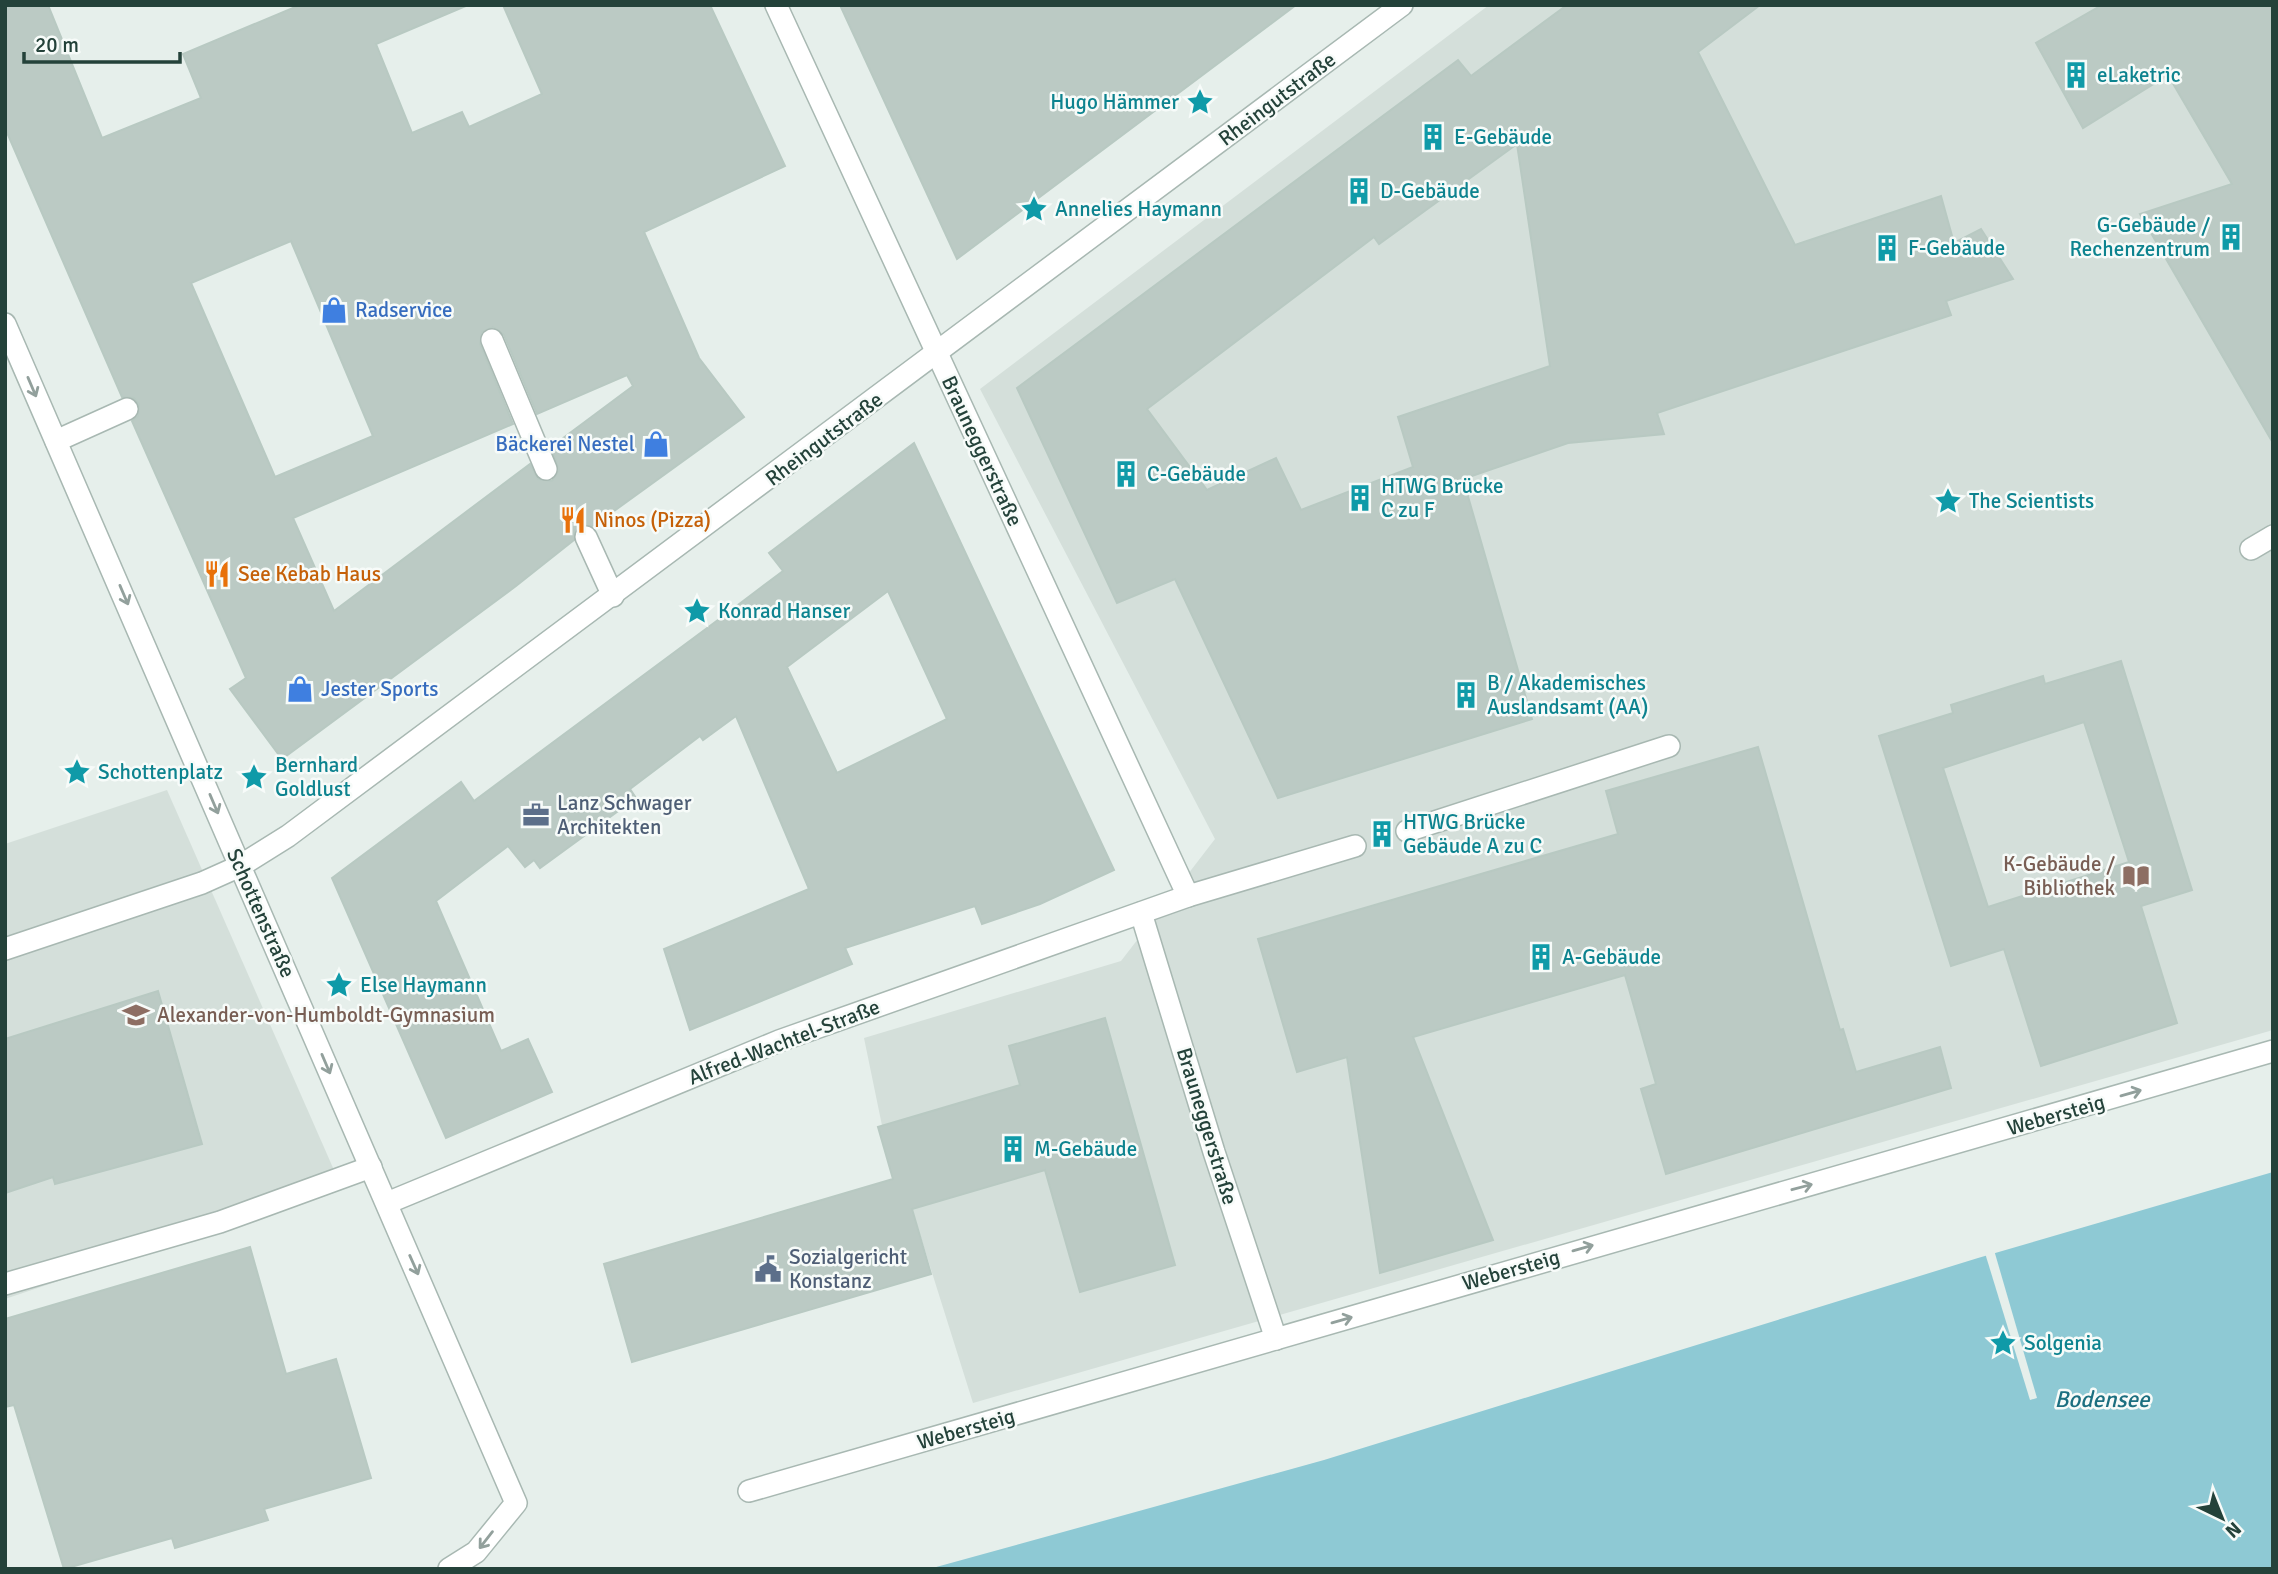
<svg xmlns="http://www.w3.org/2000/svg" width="2278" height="1574" font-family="Signika,sans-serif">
<rect width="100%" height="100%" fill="#e6efeb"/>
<!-- built -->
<g fill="#d4dfda">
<polygon points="1489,5 2273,5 2273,1030 973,1403 912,1209 893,1179 864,1038 1121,961 1215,839 980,389"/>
<polygon points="167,790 341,1186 5,1299 5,844"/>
</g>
<!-- water -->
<polygon fill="#8ec9d4" points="2273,1172 2273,1569 929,1569 1324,1460 1978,1258"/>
<!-- pier -->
<polygon fill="#e6efeb" points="1994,1250 2037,1398 2030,1400 1985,1253"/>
<!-- building -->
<g fill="#bbcac4" stroke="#b8c9c2" stroke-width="2" fill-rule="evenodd">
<path d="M5 5H48L102 138 201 98 183 54 300 5H468L376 44 412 133 462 112 469 127 542 94 503 5H710L785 166 644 232 699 358 744 417 603 519 592 526 580 525 575 530 574 540 516 586 282 759 230 689 246 678 132 421 138 416 139 404 134 398 122 397 5 128ZM291 241 373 436 275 477 191 283ZM493 327 504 335 537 414 627 375 633 386 551 447 559 470 552 481 538 479 530 464 334 611 293 518 513 424 480 344 482 332Z"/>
<polygon points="840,5 1296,5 957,259"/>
<path d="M1567 5H1760L1698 52 1795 245 1941 196 1954 243 1981 229 2013 279 1946 301 1951 315 1657 413 1664 434 1568 443 1463 479 1532 719 1278 798 1175 579 1117 603 1017 388 1458 60 1471 76ZM1517 144 1550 366 1398 417 1413 467 1301 510 1276 458 1207 490 1147 409 1374 237 1379 244Z"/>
<polygon points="2102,5 2273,5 2273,443 2140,214 2232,184 2168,75 2083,128 2036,43"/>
<path d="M914 443 1114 870 1040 904 982 924 975 906 845 948 852 964 690 1030 664 949 809 889 736 716 703 740 700 736 630 789 636 798 540 868 534 860 525 867 508 846 436 901 501 1051 528 1039 552 1092 446 1138 332 878 461 782 474 801 726 614 783 571 769 553ZM888 591 947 719 837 773 787 667Z"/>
<path d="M2121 661 2192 890 2141 906 2177 1023 2041 1066 2004 949 1951 966 1879 736 1953 713 1951 705 2043 676 2045 684ZM2084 722 2129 862 1988 907 1943 768Z"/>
<polygon points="1758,747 1840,1030 1843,1029 1856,1072 1940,1047 1951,1088 1666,1174 1641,1089 1656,1084 1625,975 1413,1037 1493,1240 1380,1273 1347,1057 1297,1072 1258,939 1618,834 1606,791"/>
<polygon points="158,991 202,1144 55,1184 53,1177 5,1193 5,1039"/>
<polygon points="1105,1018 1175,1265 1080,1292 1045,1170 912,1209 931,1274 632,1362 604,1264 893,1179 878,1127 1020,1085 1009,1046"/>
<polygon points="250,1247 286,1374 336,1359 371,1478 264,1509 268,1520 175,1548 172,1538 64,1569 14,1405 5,1407 5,1319"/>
</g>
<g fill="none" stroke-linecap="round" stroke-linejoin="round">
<defs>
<g id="lane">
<polyline points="492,340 546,469"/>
<polyline points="56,441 127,409"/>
<polyline points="586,537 613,596"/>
<polyline points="2251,549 2273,536"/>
<polyline points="1407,831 1669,746"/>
<polyline points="1188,896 1355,846"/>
<polyline points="1141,913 1214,1152 1276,1339"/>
<polyline points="5,1284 220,1222 371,1167"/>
</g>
<g id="street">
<polyline points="5,324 516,1503 476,1552 449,1569"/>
<polyline points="5,949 202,883 240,866 288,836 1402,5"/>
<polyline points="387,1203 779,1041 1188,896 776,5"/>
<polyline points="749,1491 2273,1051"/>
</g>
</defs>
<!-- lane casing -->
<use href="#lane" stroke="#a8b8b2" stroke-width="24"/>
<!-- street casing -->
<use href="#street" stroke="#a8b8b2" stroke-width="24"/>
<!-- lane -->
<use href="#lane" stroke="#fff" stroke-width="21"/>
<!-- street -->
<use href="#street" stroke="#fff" stroke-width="21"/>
</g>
<!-- one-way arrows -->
<defs><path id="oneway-shaft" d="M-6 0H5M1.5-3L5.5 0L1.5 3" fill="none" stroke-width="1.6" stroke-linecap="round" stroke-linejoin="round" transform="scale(1.75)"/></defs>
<g stroke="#92a09c">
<use href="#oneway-shaft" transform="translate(32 387) rotate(67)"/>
<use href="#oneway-shaft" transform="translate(124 595) rotate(67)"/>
<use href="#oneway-shaft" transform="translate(214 804) rotate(67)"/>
<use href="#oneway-shaft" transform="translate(326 1064) rotate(67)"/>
<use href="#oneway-shaft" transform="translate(2131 1093) rotate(-16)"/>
<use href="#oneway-shaft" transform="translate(1802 1187) rotate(-15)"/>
<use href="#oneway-shaft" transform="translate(1583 1248) rotate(-16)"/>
<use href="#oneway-shaft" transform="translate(414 1265) rotate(66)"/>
<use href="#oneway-shaft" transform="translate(1342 1320) rotate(-16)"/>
<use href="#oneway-shaft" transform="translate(486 1540) rotate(128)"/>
</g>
<!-- icons -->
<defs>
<symbol id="building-bare" viewBox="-9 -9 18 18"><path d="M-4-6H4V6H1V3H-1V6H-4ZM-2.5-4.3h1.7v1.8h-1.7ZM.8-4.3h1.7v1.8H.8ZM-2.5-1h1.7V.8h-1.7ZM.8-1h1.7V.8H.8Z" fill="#0f9aa8" stroke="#f7fbf9" stroke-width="2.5" paint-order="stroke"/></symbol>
<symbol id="sight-bare" viewBox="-9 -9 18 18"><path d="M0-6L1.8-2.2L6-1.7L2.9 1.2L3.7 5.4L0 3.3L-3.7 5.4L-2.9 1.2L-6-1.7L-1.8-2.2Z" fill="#0f9aa8" stroke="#f7fbf9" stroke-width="2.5" paint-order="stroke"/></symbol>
<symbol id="shop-bare" viewBox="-9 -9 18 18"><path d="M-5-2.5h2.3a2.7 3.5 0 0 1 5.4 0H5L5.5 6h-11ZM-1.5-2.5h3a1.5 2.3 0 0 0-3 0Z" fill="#3f7fe0" stroke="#f7fbf9" stroke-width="2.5" paint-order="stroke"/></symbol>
<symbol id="restaurant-bare" viewBox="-9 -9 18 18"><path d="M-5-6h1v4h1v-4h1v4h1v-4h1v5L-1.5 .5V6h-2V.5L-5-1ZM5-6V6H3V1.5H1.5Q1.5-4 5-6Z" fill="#e8710a" stroke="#f7fbf9" stroke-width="2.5" paint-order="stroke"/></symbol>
<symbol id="office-bare" viewBox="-9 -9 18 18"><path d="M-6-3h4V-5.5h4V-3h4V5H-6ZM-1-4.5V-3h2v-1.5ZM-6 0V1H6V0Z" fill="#5c6f8a" stroke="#f7fbf9" stroke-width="2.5" paint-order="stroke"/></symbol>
<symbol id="library-bare" viewBox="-9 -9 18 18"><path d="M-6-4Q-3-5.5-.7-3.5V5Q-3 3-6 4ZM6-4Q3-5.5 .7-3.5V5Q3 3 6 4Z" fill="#8d6e63" stroke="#f7fbf9" stroke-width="2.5" paint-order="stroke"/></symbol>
<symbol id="school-bare" viewBox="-9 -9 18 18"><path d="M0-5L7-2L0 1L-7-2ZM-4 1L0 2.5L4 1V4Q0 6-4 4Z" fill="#8d6e63" stroke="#f7fbf9" stroke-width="2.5" paint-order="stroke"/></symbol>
<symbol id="civic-bare" viewBox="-9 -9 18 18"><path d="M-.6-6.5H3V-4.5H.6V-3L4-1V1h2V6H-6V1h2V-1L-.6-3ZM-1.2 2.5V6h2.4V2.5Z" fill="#5c6f8a" stroke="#f7fbf9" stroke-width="2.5" paint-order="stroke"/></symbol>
</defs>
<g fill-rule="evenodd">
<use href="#building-bare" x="2057" y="56" width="38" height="38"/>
<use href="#sight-bare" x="1181" y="83" width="38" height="38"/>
<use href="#building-bare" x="1414" y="118" width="38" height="38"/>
<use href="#building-bare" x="1340" y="172" width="38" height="38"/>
<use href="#sight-bare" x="1015" y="190" width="38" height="38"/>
<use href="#building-bare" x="2212" y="218" width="38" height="38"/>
<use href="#building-bare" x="1868" y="229" width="38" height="38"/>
<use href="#shop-bare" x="315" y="291" width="38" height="38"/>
<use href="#shop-bare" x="637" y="425" width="38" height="38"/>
<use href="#building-bare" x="1107" y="455" width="38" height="38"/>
<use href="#building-bare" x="1341" y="479" width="38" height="38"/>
<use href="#sight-bare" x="1929" y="482" width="38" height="38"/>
<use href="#restaurant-bare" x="554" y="501" width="38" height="38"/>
<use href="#restaurant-bare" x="198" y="555" width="38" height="38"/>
<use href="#sight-bare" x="678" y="592" width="38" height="38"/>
<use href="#shop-bare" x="281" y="670" width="38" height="38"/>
<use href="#building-bare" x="1447" y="676" width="38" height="38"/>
<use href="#sight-bare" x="58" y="753" width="38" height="38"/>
<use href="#sight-bare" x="235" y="758" width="38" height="38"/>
<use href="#office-bare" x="517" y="796" width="38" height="38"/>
<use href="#building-bare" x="1363" y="815" width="38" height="38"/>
<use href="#library-bare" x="2117" y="857" width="38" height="38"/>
<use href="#building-bare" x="1522" y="938" width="38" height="38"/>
<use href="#sight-bare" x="320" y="966" width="38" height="38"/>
<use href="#school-bare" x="117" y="996" width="38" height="38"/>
<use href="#building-bare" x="994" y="1130" width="38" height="38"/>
<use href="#civic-bare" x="749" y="1250" width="38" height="38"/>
<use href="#sight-bare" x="1984" y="1324" width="38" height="38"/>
</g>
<g text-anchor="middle" stroke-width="5" stroke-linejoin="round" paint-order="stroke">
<!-- culture labels -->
<g font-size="21" fill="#0d838f" stroke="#f7fbf9" text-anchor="start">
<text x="2097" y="82">eLaketric</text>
<text x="1179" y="109" text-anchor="end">Hugo Hämmer</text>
<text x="1454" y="144">E-Gebäude</text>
<text x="1380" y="198">D-Gebäude</text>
<text x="1055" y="216">Annelies Haymann</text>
<text x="2210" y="232" text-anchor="end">G-Gebäude /<tspan x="2210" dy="24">Rechenzentrum</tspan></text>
<text x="1908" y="255">F-Gebäude</text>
<text x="1147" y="481">C-Gebäude</text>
<text x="1381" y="493">HTWG Brücke<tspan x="1381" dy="24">C zu F</tspan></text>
<text x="1969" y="508">The Scientists</text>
<text x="718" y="618">Konrad Hanser</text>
<text x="1487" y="690">B / Akademisches<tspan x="1487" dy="24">Auslandsamt (AA)</tspan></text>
<text x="275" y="772">Bernhard<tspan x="275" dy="24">Goldlust</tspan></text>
<text x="98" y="779">Schottenplatz</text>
<text x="1403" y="829">HTWG Brücke<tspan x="1403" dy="24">Gebäude A zu C</tspan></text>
<text x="1562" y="964">A-Gebäude</text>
<text x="360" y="992">Else Haymann</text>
<text x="1034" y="1156">M-Gebäude</text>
<text x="2024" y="1350">Solgenia</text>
</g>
<!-- street labels -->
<g font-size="21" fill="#24423a" stroke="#f7fbf9">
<text transform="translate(1277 99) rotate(-37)" y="7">Rheingutstraße</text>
<text transform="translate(824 439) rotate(-37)" y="7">Rheingutstraße</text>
<text transform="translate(982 451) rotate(65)" y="7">Brauneggerstraße</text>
<text transform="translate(261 913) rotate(66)" y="7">Schottenstraße</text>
<text transform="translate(784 1042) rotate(-21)" y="7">Alfred-Wachtel-Straße</text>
<text transform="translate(2056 1115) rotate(-16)" y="7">Webersteig</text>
<text transform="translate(1207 1126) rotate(73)" y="7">Brauneggerstraße</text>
<text transform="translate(1511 1270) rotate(-16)" y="7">Webersteig</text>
<text transform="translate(966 1429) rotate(-16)" y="7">Webersteig</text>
</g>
<!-- shop labels -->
<g font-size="21" fill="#366cbe" stroke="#f7fbf9" text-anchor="start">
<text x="355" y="317">Radservice</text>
<text x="635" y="451" text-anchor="end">Bäckerei Nestel</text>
<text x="321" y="696">Jester Sports</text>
</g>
<!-- food labels -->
<g font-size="21" fill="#c56008" stroke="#f7fbf9" text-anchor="start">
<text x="594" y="527">Ninos (Pizza)</text>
<text x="238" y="581">See Kebab Haus</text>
</g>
<!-- service labels -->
<g font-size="21" fill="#4e5e75" stroke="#f7fbf9" text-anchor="start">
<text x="557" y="810">Lanz Schwager<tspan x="557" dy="24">Architekten</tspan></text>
<text x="789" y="1264">Sozialgericht<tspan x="789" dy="24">Konstanz</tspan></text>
</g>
<!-- education labels -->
<g font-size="21" fill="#785e54" stroke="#f7fbf9" text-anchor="end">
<text x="2115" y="871">K-Gebäude /<tspan x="2115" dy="24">Bibliothek</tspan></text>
<text x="157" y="1022" text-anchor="start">Alexander-von-Humboldt-Gymnasium</text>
</g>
<!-- water labels -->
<g font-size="23" font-style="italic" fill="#1c6f80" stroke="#f7fbf9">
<text x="2102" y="1407">Bodensee</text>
</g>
</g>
<!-- border -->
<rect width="2278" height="1574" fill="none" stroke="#24423a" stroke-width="14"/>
<!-- north arrow -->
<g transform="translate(2222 1518) rotate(137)" stroke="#f7fbf9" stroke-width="5" paint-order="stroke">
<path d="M0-5L12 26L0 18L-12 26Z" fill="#24423a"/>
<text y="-10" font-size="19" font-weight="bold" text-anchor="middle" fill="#24423a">N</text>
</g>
<!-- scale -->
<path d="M24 52v10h156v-10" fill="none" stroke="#24423a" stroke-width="3.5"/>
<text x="35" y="52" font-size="21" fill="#24423a" stroke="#f7fbf9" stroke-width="5" paint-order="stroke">20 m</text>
</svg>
